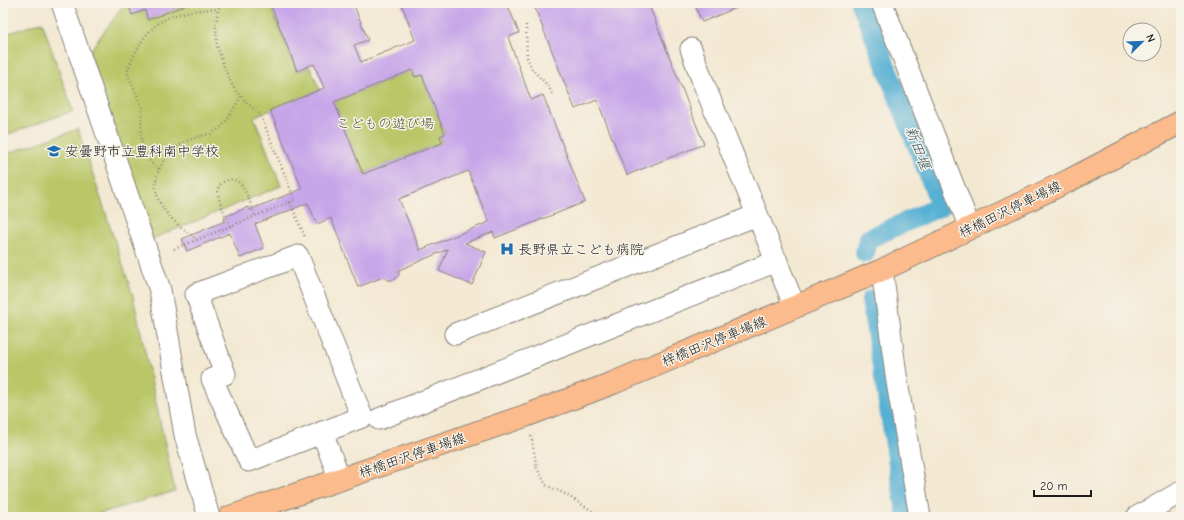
<svg xmlns="http://www.w3.org/2000/svg" width="1184" height="520" font-family="'Comic Neue','Klee One',sans-serif">
<rect width="100%" height="100%" fill="#f7f3e8"/>
<filter id="ink" filterUnits="userSpaceOnUse"><feTurbulence type="fractalNoise" baseFrequency=".025" numOctaves="2"/><feDisplacementMap in="SourceGraphic" scale="8" xChannelSelector="R" yChannelSelector="G"/><feConvolveMatrix kernelMatrix="1 2 1 2 8 2 1 2 1" color-interpolation-filters="sRGB"/></filter>
<filter id="wash" filterUnits="userSpaceOnUse"><feTurbulence type="fractalNoise" baseFrequency=".012" numOctaves="4" result="noise"/><feDisplacementMap in="SourceGraphic" scale="16" xChannelSelector="R" yChannelSelector="G"/><feGaussianBlur stdDeviation="0.9" result="paint"/><feColorMatrix in="noise" values="0 0 0 0 0 0 0 0 0 0 0 0 0 0 0 0 0 1.4 0 .05"/><feComposite in="paint" operator="in"/></filter>
<g filter="url(#wash)">
<rect width="100%" height="100%" fill="#f3e8d2"/>
<!-- green -->
<g fill="#bac769" stroke="#6b7242">
<polygon points="125,3 128,3 133,15 145,10 148,20 191,3 269,3 297,72 310,67 320,90 254,117 281,186 152,239 89,52"/>
<polygon points="42,22 73,111 3,136 3,35"/>
<polygon points="412,70 415,77 422,75 445,134 440,137 442,143 363,174 334,102"/>
<polygon points="78,129 133,296 175,491 88,517 3,517 3,155"/>
</g>
<g fill="none" stroke-linecap="round" stroke-linejoin="round">
<!-- canal -->
<g stroke="#57b0d4" stroke-width="20">
<polyline points="861,3 941,206 868,239 865,253"/>
<polyline points="871,300 907,517"/>
</g>
</g>
<g id="blocks">
<!-- building -->
<g fill="#c7a5e9" fill-rule="evenodd">
<polygon points="128,3 191,3 148,20 145,10 132,15"/>
<path d="M270 3H353L368 40 354 45 361 62 415 40 401 3H507L519 33 508 37 531 100 543 95 585 202 495 238 493 232 465 243 486 252 472 285 439 271 448 249 399 270V275L394 280H388L383 277 358 287 331 218 317 224 308 203 255 224 264 248 240 258 230 233 187 251 182 239 225 221 224 217 248 207 249 210 302 189 270 110 324 88 314 64 297 71ZM412 70 415 77 422 75 445 134 440 136 442 143 363 174 334 102ZM468 171 489 222 420 250 399 199Z"/>
<polygon points="533,3 648,3 704,144 627,175 597,100 575,109"/>
<polygon points="694,3 748,3 702,22"/>
</g>
</g>
</g>
<g filter="url(#ink)">
<use href="#blocks" fill-opacity="0" stroke="#888277" stroke-width="1"/>
<g fill="none" stroke-linecap="round" stroke-linejoin="round">
<defs>
<g id="minor">
<polyline points="62,3 160,290 185,435 209,517"/>
<polyline points="882,3 970,228"/>
<polyline points="691,49 703,82 795,307"/>
<polygon points="298,256 362,417 249,461 212,379 225,374 196,294"/>
<polyline points="882,270 897,382 920,517"/>
<polyline points="455,334 757,215"/>
<polyline points="379,419 777,261"/>
<polyline points="322,432 340,480"/>
<polyline points="1137,517 1181,492"/>
</g>
<polyline id="major" points="230,517 525,416 613,383 795,307 882,270 970,228 1070,180 1181,122"/>
</defs>
<!-- minor casing -->
<use href="#minor" stroke="#888277" stroke-width="23"/>
<!-- major casing -->
<use href="#major" stroke="#888277" stroke-width="24"/>
<!-- path -->
<g stroke="#888277" stroke-width="2.5" stroke-dasharray="1 3" stroke-linecap="butt">
<polyline points="526,25 527,57 532,69 549,87 553,96"/>
<path d="M159 169 151 163 144 152 141 137 142 107 127 72C146 22 165 11 218 9"/>
<polyline points="290,202 305,237"/>
<path d="M230 226C227 217 217 200 218 191 218 186 221 183 225 181 243 172 250 204 255 216"/>
<path d="M197 240C185 230 170 220 162 206 146 181 163 153 187 141 199 135 211 136 221 127 229 119 235 106 241 96"/>
<polyline points="174,249 295,200 260,114 247,103 233,87 224,67 217,46 216,27 218,9 223,3"/>
<polyline points="531,436 537,468 546,485 565,494 602,517"/>
</g>
<!-- minor -->
<use href="#minor" stroke="#fff" stroke-width="21"/>
<!-- major -->
<use href="#major" stroke="#fbbb8c" stroke-width="22"/>
</g>
</g>
<!-- icons -->
<defs>
<symbol id="school-bare" viewBox="-9 -9 18 18"><path d="M0-5L7-2L0 1L-7-2ZM-4 1L0 2.5L4 1V4Q0 6-4 4Z" fill="#1f6fb2" stroke="#f7f3e8" stroke-width="2.5" paint-order="stroke"/></symbol>
<symbol id="hospital-bare" viewBox="-9 -9 18 18"><path d="M-5-5h3v3.5h4V-5h3V5h-3V1.5h-4V5h-3Z" fill="#1f6fb2" stroke="#f7f3e8" stroke-width="2.5" paint-order="stroke"/></symbol>
</defs>
<g fill-rule="evenodd">
<use href="#school-bare" x="44" y="141" width="20" height="20"/>
<use href="#hospital-bare" x="497" y="239" width="20" height="20"/>
</g>
<g text-anchor="middle" stroke-width="3" stroke-linejoin="round" paint-order="stroke">
<!-- park labels -->
<g font-size="14" fill="#535837" stroke="#f7f3e8">
<text x="385" y="128">こどもの遊び場</text>
</g>
<!-- poi labels -->
<g font-size="14" fill="#1c1c1c" stroke="#f7f3e8" text-anchor="start">
<text x="65" y="156">安曇野市立豊科南中学校</text>
<text x="518" y="254">長野県立こども病院</text>
</g>
<!-- street labels -->
<g font-size="14" fill="#1c1c1c" stroke="#f7f3e8">
<text transform="translate(1010 209) rotate(-26)" y="5">梓橋田沢停車場線</text>
<text transform="translate(714 341) rotate(-22)" y="5">梓橋田沢停車場線</text>
<text transform="translate(412 455) rotate(-19)" y="5">梓橋田沢停車場線</text>
</g>
<!-- water labels -->
<g font-size="15" font-style="italic" fill="#345766" stroke="#f7f3e8">
<text transform="translate(918 148) rotate(69)" y="5">新田堰</text>
</g>
</g>
<!-- margin -->
<rect width="1184" height="520" fill="none" stroke="#f7f3e8" stroke-width="16"/>
<!-- north arrow -->
<g transform="translate(1142 42) rotate(67)"><circle r="19" fill="#f7f3e8" stroke="#9f9d96"/>
<path d="M0-3L7 15L0 10L-7 15Z" fill="#1f6fb2"/>
<text y="-6" font-size="11" font-weight="bold" text-anchor="middle" fill="#1c1c1c">N</text>
</g>
<!-- scale -->
<path d="M1034 490v6h57v-6" fill="none" stroke="#1c1c1c" stroke-width="2"/>
<text x="1040" y="490" font-size="12" fill="#1c1c1c" stroke="#f7f3e8" stroke-width="3" paint-order="stroke">20 m</text>
</svg>
